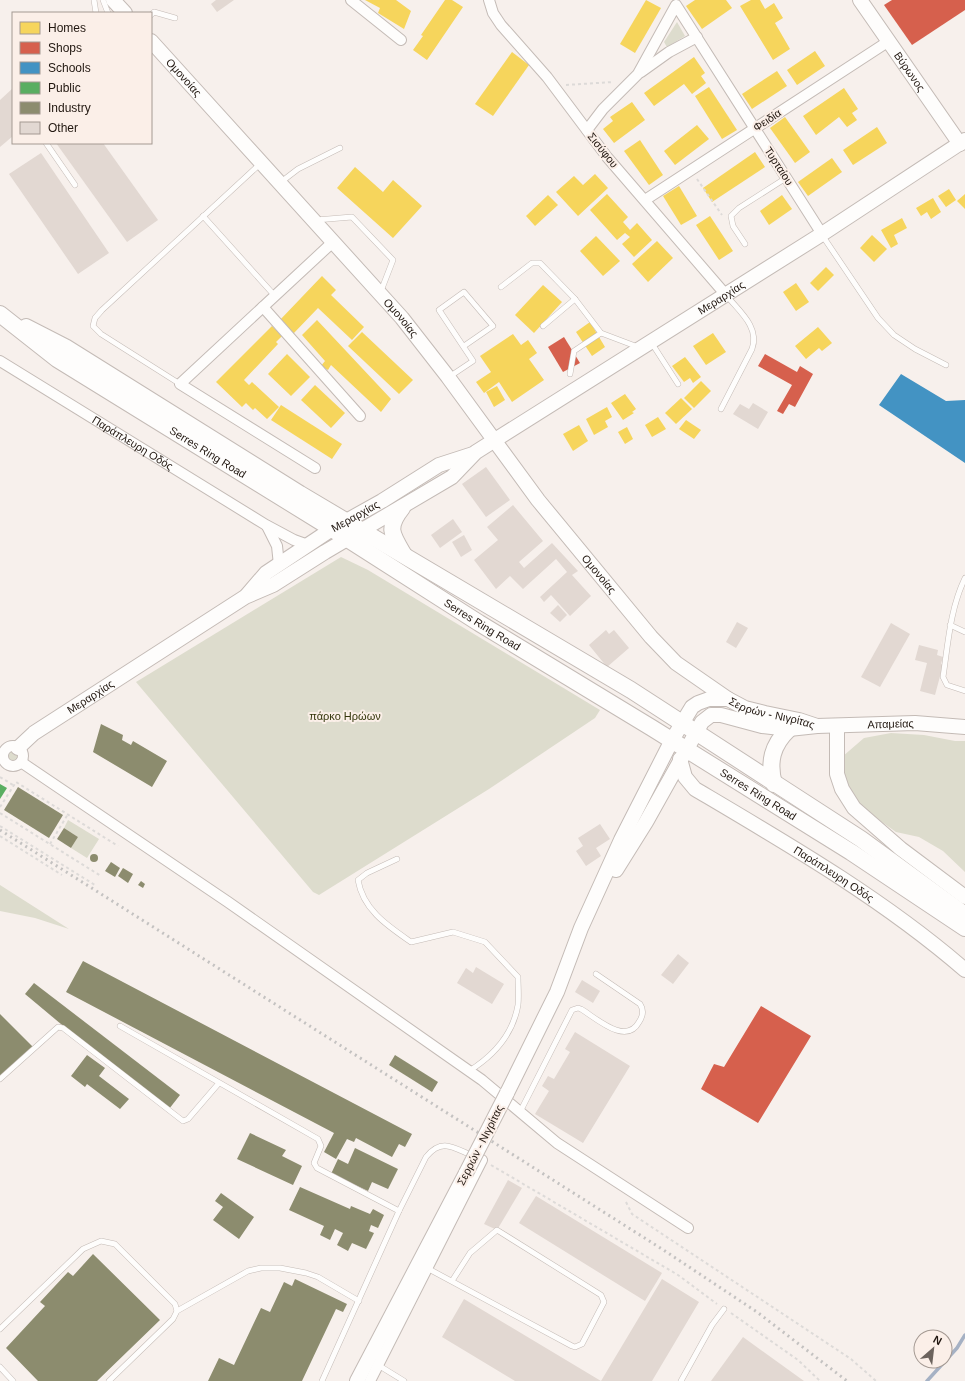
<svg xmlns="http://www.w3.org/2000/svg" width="965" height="1381" font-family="Arial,sans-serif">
<rect width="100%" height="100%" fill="#f7f0ec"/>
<!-- green -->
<g fill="#dddccd">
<polygon points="677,22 685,36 667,47 664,42"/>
<polygon points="341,557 368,570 600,710 595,718 489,789 319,895 313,892 136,682"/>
<polygon points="891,733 924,735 955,741 965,741 965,872 943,851 919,837 896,832 854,802 842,778 842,757 864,738"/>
<circle cx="13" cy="757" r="7"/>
<polygon points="68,820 99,839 87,858 71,848 78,837 64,828"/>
<polygon points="0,885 69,929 35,918 0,911"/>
</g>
<!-- homes -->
<g fill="#f6d55c">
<polygon points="365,0 396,0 411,11 404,29 378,13 380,8"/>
<polygon points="445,0 452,0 463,7 427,60 413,50 423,36 421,35"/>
<polygon points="646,0 661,8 635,53 620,44"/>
<polygon points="695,0 726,0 732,8 702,29 686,6"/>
<polygon points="751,0 760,0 765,9 774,3 783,18 775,23 790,49 773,60 740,6"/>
<polygon points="815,51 825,66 797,85 787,70"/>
<polygon points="512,52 529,65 493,116 475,104"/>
<polygon points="694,57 705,73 701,76 706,83 692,94 684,84 654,106 644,93"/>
<polygon points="777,71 787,86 752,109 742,94"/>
<polygon points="709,87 737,130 722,139 695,96"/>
<polygon points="844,88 858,109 852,113 857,120 847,127 839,117 816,135 803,116"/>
<polygon points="632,102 645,120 614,143 603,129 613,121 610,117"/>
<polygon points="785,117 810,152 795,163 770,128"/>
<polygon points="697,125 709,139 675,165 664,151"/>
<polygon points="877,127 887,143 853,165 843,150"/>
<polygon points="640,140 663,175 649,185 624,151"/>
<polygon points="755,152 765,167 712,202 703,188"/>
<polygon points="832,158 842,172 808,196 798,182"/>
<polygon points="355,167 383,192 393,180 422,206 393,238 337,188"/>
<polygon points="595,174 608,188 578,216 556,192 574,176 583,185"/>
<polygon points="679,186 697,216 681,225 663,196"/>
<polygon points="949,189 956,200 946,207 938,196"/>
<polygon points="607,194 628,217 623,222 630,230 637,223 652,240 634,257 622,244 630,237 625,233 617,240 590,210"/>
<polygon points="965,194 965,209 957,201"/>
<polygon points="548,195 558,205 535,226 526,216"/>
<polygon points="782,195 792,209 769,225 760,211"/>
<polygon points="933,198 941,212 931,219 927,212 921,216 916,208"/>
<polygon points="710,216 733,251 719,260 696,225"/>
<polygon points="902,218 907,228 894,235 898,244 891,248 881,230"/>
<polygon points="872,235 887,249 874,262 860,248"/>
<polygon points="596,236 620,261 603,276 580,251"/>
<polygon points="657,241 673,258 648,282 632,264"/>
<polygon points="826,267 834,275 818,291 810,283"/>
<polygon points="322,276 336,290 331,295 364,327 352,340 318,308 293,334 279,321"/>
<polygon points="796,283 809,302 796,311 783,292"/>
<polygon points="543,285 562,302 534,333 515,315"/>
<polygon points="317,320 391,399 381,412 331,365 328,370 321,366 325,361 302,335"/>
<polygon points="590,322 605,347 592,356 576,332"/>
<polygon points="272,326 282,336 276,342 278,344 244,380 249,385 252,382 279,407 267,419 255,408 253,410 246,403 242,407 216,382"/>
<polygon points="818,327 832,343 822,351 819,348 806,359 795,346"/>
<polygon points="362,332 413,380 399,394 348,346"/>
<polygon points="713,333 726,352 706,365 693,346"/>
<polygon points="513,334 521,345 528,340 537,353 529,359 544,380 512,402 499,382 484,393 476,382 491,372 480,356"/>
<polygon points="287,354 310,377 291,396 268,374"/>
<polygon points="685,357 701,377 693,383 690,378 684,382 672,366"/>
<polygon points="701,381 711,391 694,408 684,398"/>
<polygon points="315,385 345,413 331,428 301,400"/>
<polygon points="497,386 505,400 494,407 486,392"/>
<polygon points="625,394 636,409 632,412 634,413 623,420 611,403"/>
<polygon points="681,398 692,409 676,424 665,413"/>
<polygon points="281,405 342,444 332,459 271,420"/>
<polygon points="607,407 612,417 605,421 608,427 594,435 586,419"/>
<polygon points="658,417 666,429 652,437 645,425"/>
<polygon points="686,420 701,430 694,439 679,429"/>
<polygon points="579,425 588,441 573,451 563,434"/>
<polygon points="627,427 633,439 625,444 618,432"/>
</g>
<!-- shops -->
<g fill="#d6604d">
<polygon points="892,0 965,0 965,10 912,45 884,5"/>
<polygon points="564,337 580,363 563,372 548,347"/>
<polygon points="765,354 797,372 800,366 813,374 795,407 789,404 783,414 777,411 792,385 758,366"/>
<polygon points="761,1006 811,1036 758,1123 701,1089 714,1064 724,1067"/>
</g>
<!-- schools -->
<polygon fill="#4393c3" points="901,374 946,401 965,400 965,463 879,405"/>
<!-- public -->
<polygon fill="#5aae61" points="0,784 7,788 0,799"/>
<!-- industry -->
<g fill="#8c8c6e">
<polygon points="101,724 123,735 122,740 131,745 133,741 167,761 152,787 93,752"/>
<polygon points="18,787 63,815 49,838 4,810"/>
<polygon points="64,828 78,837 71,848 57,839"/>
<circle cx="94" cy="858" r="4"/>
<polygon points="111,862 120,868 115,877 105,871"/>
<polygon points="123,868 133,874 128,883 118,876"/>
<polygon points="141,881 145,884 143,888 138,885"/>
<polygon points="83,961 412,1134 405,1147 399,1144 392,1157 356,1138 354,1142 347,1139 336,1159 324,1152 334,1133 66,992"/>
<polygon points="34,983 180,1095 169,1109 116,1070 25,994"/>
<polygon points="0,1014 34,1048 0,1079"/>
<polygon points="87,1055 105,1068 99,1076 129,1099 120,1109 87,1084 85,1087 71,1076"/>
<polygon points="395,1055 438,1082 432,1092 389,1065"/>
<polygon points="250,1133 286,1150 282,1156 302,1166 293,1185 237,1159"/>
<polygon points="355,1148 398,1169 388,1189 372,1182 368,1191 331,1174 338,1159 348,1164"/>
<polygon points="300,1187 350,1209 351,1206 370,1214 373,1209 384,1215 378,1228 371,1225 369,1231 374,1233 366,1249 352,1243 348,1251 337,1245 343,1233 335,1229 330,1240 320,1235 324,1226 289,1210"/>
<polygon points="221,1193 254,1217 239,1239 213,1220 223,1207 215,1201"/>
<polygon points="93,1254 160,1320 97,1381 38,1381 6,1348 45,1306 40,1302 68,1272 73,1276"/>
<polygon points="295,1279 347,1304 343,1312 336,1309 302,1381 208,1381 219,1358 234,1365 261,1308 270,1312 284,1282 292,1286"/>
</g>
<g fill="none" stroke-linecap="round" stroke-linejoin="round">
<!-- stream -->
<polyline stroke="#a5b1c4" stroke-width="3.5" points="927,1381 957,1348 965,1335"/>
</g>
<!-- building -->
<g fill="#e2d8d2">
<polygon points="216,0 234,0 217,12 211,4"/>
<polygon points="13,88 13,136 0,147 0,100"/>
<polygon points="56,143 103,143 158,220 127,242"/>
<polygon points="41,153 109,253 78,274 9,174"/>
<polygon points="753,403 768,412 758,429 733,414 740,404 749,409"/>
<polygon points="486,467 510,500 486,517 462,484"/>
<polygon points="513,505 543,541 519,562 524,568 552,543 578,571 572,575 591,596 570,616 551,595 544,602 540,597 567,572 556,559 523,589 510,576 496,589 474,560 498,540 487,527"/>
<polygon points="453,519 462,532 440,548 431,535"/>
<polygon points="464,535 472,550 461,557 452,542"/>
<polygon points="558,605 567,615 560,622 550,613"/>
<polygon points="737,622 748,628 736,648 726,642"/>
<polygon points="891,623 910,634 880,687 861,677"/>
<polygon points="606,630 609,634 614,630 629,648 607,667 589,645"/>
<polygon points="919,645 938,650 937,655 943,657 941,664 943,665 935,695 920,691 927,663 915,660"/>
<polygon points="600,824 610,839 596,848 601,856 586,866 576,851 583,846 578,838"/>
<polygon points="678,954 689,963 673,984 661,975"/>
<polygon points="476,967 504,984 492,1004 457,983 466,968 473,973"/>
<polygon points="582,980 600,991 593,1003 575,992"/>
<polygon points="575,1032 630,1066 583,1143 535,1114 549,1091 542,1086 548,1076 554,1079 570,1052 565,1049"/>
<polygon points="508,1180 522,1188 497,1230 484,1224"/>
<polygon points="536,1196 662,1273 645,1301 519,1223"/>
<polygon points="662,1279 699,1302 652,1381 515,1381 442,1337 464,1299 601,1381"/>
<polygon points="743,1337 804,1381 711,1381"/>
</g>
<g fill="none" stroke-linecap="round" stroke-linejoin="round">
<defs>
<g id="lane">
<polyline points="94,0 96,13"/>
<polyline points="103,0 108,13"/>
<polyline points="151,15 154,12 175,18"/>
<polyline points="46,143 75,185"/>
<polyline points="281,182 298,169 340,148"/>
<polyline points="203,216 275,296"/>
<polyline points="316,220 352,217 393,260 381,291"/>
<polyline points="822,235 878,318 894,335 915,349 946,365"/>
<polyline points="745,244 733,226 731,216 739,208 786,178"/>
<polyline points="501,287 532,263 540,263 575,299 601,333"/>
<polyline points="543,326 575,299"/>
<polyline points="651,342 678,384"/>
<polyline points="570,374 574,351 601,333 638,347"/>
<polyline points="449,377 473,361 439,310 464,292 493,326 464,346"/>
<polyline points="180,384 101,334 93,326 95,318 102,310 261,163"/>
<path d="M721 409 752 349C760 327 739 311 726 295"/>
<path d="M965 578C950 609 948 644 943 677L947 685 965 691"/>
<polyline points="950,625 965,632"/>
<path d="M397 859 367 873 358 880C363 910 388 926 411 942L453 932 485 942 518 977C518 986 519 996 518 1005 513 1034 493 1056 469 1071"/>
<polyline points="120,1026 318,1139 321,1146 314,1163 317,1168 399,1211"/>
<polyline points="0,1079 58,1027 63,1028 183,1121 188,1119 219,1083"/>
<path d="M520 1112 572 1010 578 1008 581 1009C596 1018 626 1046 639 1022 643 1016 644 1010 640 1004L596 974"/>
<polyline points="427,1268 572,1346 575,1347 582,1344 604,1302 601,1295 497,1230 470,1253 452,1281"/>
<polyline points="0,1329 83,1249 101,1241 115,1244 175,1304 177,1311"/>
<polyline points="378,1365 404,1381"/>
<polyline points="0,1367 13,1381"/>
<polyline points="109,1381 173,1319 177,1311 248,1271 261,1268 280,1268 306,1273 318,1277 359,1301"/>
<path d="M322 1381 399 1211 426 1157C442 1137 454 1148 473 1156"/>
<polyline points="681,1381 712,1325 724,1309"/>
</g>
<g id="street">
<polyline points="351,0 401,40"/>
<polyline points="489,0 493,13 501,25 547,77 607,157 726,295"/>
<polyline points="641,72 669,52 697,37"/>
<polyline points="587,130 603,109 638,74 676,5 822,234"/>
<polyline points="645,200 889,41"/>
<polyline points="263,307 360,416"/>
<path id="s1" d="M0 361 266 525 294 540 308 545"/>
<polyline points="315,468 180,384 334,241"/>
<polyline points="267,526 277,546 279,565"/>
<circle cx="13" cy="756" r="10"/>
<polyline points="21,762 228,902 482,1080 557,1143 688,1228"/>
<polyline points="370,1381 482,1160"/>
</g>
<g id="secondary">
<polyline points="113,0 125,13"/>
<path id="s2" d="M860 0 960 144"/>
<path id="s3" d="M151 41 402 318 448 377 538 500 651 637 676 663 728 699"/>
<path id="s4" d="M247 595 266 573 332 529 382 501 439 465 473 454"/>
<polyline points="837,726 837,774 842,789 854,808 901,849 965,897"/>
<path id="s5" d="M18 748 34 733 245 597 273 585 325 552 452 477 476 452 822 234 965 140"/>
<path id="s6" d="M680 759 685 777 695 789C788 844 883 899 965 970"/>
<path id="s7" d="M616 870 646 822 702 722 711 715H721L762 726 789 729 817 726 915 723 965 727"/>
<path id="s8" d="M507 1093 557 992 581 928 621 840 672 740 692 707 698 703 709 699H728L745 708 765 713 799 720 817 726"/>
<polyline points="357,1381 466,1173"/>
</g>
<g id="primary">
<path id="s9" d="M0 314 57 359 321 522 479 623 652 728 851 852 965 928"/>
<polyline points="26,327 65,347 300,494 631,690 861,839 965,915"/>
<path d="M402 508C386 528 392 535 404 555"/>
<path d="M774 784C768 762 772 745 789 729"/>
</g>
</defs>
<!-- lane casing -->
<use href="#lane" stroke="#c4bbb6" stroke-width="6"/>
<!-- street casing -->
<use href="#street" stroke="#c4bbb6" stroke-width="12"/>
<!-- secondary casing -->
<use href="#secondary" stroke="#c4bbb6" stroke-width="16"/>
<!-- primary casing -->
<use href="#primary" stroke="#c4bbb6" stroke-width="18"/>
<!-- path -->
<g stroke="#dddad8" stroke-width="2" stroke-dasharray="3 3" stroke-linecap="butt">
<polyline points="566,85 613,82"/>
<polyline points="697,179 722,215"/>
<polyline points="0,777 13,785"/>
<polyline points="0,807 16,782 118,846"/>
<polyline points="0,813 101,876"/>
<polyline points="0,826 95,885"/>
<polyline points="0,836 62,875"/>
<polyline points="50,844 68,814"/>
<polyline points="491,1165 678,1275 717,1304"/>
<polyline points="626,1202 632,1214 851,1359 876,1381"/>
<polyline points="731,1313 798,1360 820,1381"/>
</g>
<!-- lane -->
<use href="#lane" stroke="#fefdfc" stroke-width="5"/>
<!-- street -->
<use href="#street" stroke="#fefdfc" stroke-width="10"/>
<!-- secondary -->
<use href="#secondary" stroke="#fefdfc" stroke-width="14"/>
<!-- primary -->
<use href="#primary" stroke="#fefdfc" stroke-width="16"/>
<!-- rail -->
<polyline stroke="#c4c2c1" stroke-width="3" stroke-dasharray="2 4" stroke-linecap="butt" points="0,830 662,1249 757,1312 847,1381"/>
<defs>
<polyline id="secondary-bridge" points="466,1173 507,1093"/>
</defs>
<!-- secondary-bridge casing -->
<use href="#secondary-bridge" stroke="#c4bbb6" stroke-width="16" stroke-linecap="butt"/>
<!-- secondary-bridge -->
<use href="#secondary-bridge" stroke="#fefdfc" stroke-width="14"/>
</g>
<g text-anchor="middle" stroke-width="4" stroke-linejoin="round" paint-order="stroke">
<!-- street labels -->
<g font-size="11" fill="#211710" stroke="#fbefe8">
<text dy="4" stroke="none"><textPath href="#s2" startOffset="87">Βύρωνος</textPath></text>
<text dy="4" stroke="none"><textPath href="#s3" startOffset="49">Ομονοίας</textPath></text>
<text transform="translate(767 120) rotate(-33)" y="4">Φειδία</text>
<text transform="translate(603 150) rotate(51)" y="4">Σισύφου</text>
<text transform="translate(779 166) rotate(57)" y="4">Τυρταίου</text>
<text dy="4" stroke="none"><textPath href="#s5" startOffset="837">Μεραρχίας</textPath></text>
<text dy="4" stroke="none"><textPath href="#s3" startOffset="373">Ομονοίας</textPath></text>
<text dy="4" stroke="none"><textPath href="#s1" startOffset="156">Παράπλευρη Οδός</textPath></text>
<text dy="4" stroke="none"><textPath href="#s9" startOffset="250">Serres Ring Road</textPath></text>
<text dy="4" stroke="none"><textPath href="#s4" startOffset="135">Μεραρχίας</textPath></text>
<text dy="4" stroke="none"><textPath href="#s3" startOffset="697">Ομονοίας</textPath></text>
<text dy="4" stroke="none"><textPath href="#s9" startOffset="574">Serres Ring Road</textPath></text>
<text dy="4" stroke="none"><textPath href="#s5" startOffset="89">Μεραρχίας</textPath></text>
<text dy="4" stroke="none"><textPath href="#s8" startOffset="513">Σερρών - Νιγρίτας</textPath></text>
<text dy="4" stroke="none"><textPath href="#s7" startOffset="364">Απαμείας</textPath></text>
<text dy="4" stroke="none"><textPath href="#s9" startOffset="898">Serres Ring Road</textPath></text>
<text dy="4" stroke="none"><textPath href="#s6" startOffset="197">Παράπλευρη Οδός</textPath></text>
<text transform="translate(480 1145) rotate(-63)" y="4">Σερρών - Νιγρίτας</text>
</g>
<!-- park labels -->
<g font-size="11" fill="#33360b" stroke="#fbefe8">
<text x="345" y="720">πάρκο Ηρώων</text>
</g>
</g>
<!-- legend -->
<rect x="12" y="12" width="140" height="132" fill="#fbefe8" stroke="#a49992"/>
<rect x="20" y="22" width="20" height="12" fill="#f6d55c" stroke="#a49992"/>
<text x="48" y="32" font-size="12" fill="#211710">Homes</text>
<rect x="20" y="42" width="20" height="12" fill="#d6604d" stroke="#a49992"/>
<text x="48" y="52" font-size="12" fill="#211710">Shops</text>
<rect x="20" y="62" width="20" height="12" fill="#4393c3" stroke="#a49992"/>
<text x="48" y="72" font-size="12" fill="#211710">Schools</text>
<rect x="20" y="82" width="20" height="12" fill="#5aae61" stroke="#a49992"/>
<text x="48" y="92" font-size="12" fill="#211710">Public</text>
<rect x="20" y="102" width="20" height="12" fill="#8c8c6e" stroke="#a49992"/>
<text x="48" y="112" font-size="12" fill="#211710">Industry</text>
<rect x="20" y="122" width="20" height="12" fill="#e2d8d2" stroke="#a49992"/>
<text x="48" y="132" font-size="12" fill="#211710">Other</text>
<!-- north arrow -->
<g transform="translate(933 1349) rotate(28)"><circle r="19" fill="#fbefe8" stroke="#a49992"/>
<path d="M0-3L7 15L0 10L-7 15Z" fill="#6c635d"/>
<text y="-6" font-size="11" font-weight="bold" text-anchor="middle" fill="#211710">N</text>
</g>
</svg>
